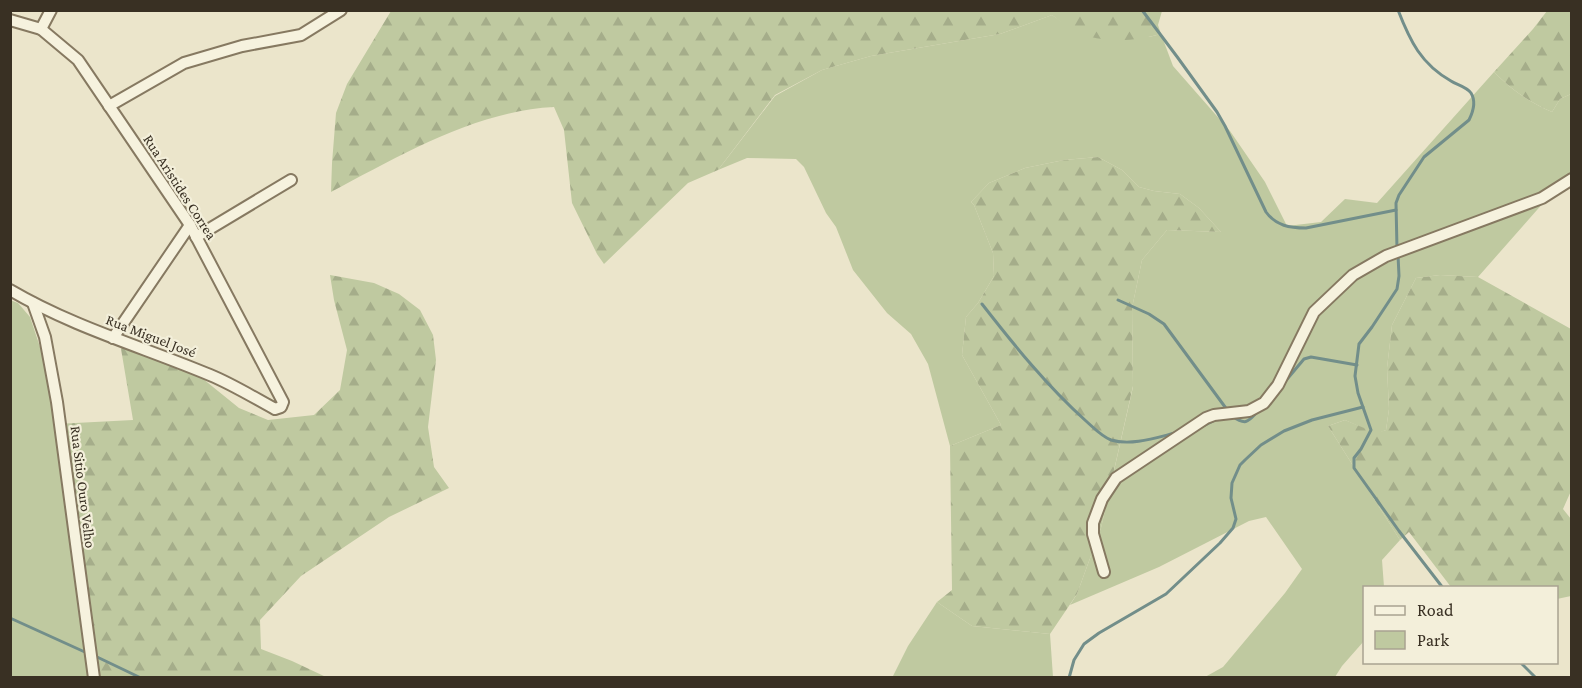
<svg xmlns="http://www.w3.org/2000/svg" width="1582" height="688" font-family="'Crimson Pro',serif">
<defs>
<pattern id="forest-firs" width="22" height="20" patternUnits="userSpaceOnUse" patternTransform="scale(1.5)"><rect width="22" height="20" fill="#bfc9a0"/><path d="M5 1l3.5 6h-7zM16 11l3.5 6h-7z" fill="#a5ad8a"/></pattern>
</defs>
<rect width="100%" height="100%" fill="#ebe5cb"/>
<!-- green -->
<g fill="#bfc9a0">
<path d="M1052 15 1075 31 1149 37 1161 34 1173 66 1230 131 1265 182 1287 226 1321 222 1345 199 1377 203 1494 72C1513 91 1528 101 1552 112L1560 99 1571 94V174L1559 185 1478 277 1440 275 1416 278 1392 325 1387 368 1389 409 1386 430 1376 434 1345 420 1328 426 1400 540 1382 560 1384 587 1364 588V641L1342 666 1335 677H1205L1223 667 1285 593 1302 569 1266 517 1249 521 1159 567 1070 605 1077 594 1101 528 1133 387 1132 308 1142 260 1167 230 1221 232 1199 208 1180 194 1154 191 1139 187 1122 170 1098 157 1064 160 1025 168 989 183 971 202 974 205 993 253 994 276 978 303 966 317 962 355 1001 425 950 446 928 364 911 334 887 313 853 270 836 227 826 213 804 167 796 159 747 158 718 170 775 96 822 70 871 56 1000 34Z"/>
<polygon points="10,300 18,303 30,317 47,368 96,677 11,677"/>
<polygon points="937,602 972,626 1050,634 1053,677 892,678 908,646"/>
</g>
<!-- forest -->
<g fill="url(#forest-firs)">
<path d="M391 11V10L1162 11 1158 25 1161 34C1134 42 1102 43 1075 32 1067 28 1059 20 1052 15L1000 34 871 56 822 70 775 95 718 170 688 183 604 264 597 254 572 203 564 130 554 107C475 111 399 156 331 192L332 163 336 113 347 84Z"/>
<path d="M1547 11H1572L1571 94 1560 99 1552 112C1528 101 1513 91 1494 72L1533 29Z"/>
<polygon points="1098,157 1122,170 1139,187 1154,191 1180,194 1199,208 1221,232 1167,230 1142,260 1132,308 1133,386 1101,528 1077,594 1050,634 972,626 937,602 952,590 950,446 1001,425 962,355 966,317 978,303 994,276 993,253 974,205 971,202 989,183 1025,168 1064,160"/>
<polygon points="330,275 374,283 399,294 420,310 433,335 436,360 428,427 434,467 449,488 389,517 301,576 260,620 261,649 292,661 326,677 96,677 56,424 133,420 119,337 197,374 239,408 268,420 314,415 340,390 347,350 334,300"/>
<polygon points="1440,275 1478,277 1571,329 1571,491 1563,509 1571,519 1571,596 1557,599 1556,588 1451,587 1409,532 1400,540 1328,426 1345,420 1376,433 1386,430 1389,409 1387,368 1392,325 1416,278"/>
</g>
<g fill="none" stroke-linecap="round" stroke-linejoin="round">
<!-- stream -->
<g stroke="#728e8a" stroke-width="3">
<path d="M1142 10 1178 58 1217 112 1225 126 1266 212C1276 226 1290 228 1306 228L1396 210"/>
<path d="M1397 249 1396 203 1399 195 1424 157 1469 120C1473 112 1476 101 1471 93 1466 86 1457 85 1451 81 1421 64 1410 41 1398 10"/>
<polyline points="1398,255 1399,276 1397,289 1372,327 1359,344 1355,376 1358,393 1371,430 1361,449 1354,458 1354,468 1399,531 1443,588"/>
<polyline points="1118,300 1149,314 1164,324 1228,411"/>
<path d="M982 304C1014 345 1047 386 1086 421 1094 428 1101 436 1111 440 1131 446 1155 438 1175 433"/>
<polyline points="1283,384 1304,359 1311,357 1357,365"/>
<path d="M1232 416C1246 426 1248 422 1258 411"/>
<polyline points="1201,427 1217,419"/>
<polyline points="10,618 87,653"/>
<polyline points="95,656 141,678"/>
<polyline points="1520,662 1536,678"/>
<polyline points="1069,678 1074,660 1084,644 1099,633 1166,594 1220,543 1233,528 1236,519 1231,498 1232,483 1240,465 1245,460 1261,445 1284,431 1312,420 1363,407"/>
</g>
<defs>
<g id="minor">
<path d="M10 20 41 29 78 60 190 225 283 402 281 407 275 409C253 397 232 384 210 375 143 347 73 327 10 290"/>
<polyline points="41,29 51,10"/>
<polyline points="109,106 184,63 242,46 301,35 341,10"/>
<polyline points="196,237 291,180"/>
<polyline points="33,303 45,337 57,402 94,678"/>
<polyline points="113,338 190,225"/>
<polyline points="1104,572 1093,534 1093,523 1102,499 1116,478 1206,418 1214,415 1249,411 1264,403 1278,385 1314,312 1353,275 1386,256 1542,198 1572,179"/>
</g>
</defs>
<!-- minor casing -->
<use href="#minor" stroke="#867961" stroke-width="14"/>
<!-- minor -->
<use href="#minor" stroke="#f6f2de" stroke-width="10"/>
</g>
<g text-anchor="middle" stroke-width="4.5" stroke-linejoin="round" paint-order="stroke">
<!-- street labels -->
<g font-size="15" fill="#393023" stroke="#f3efda">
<text transform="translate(180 187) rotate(57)" y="5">Rua Aristides Correa</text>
<text transform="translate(151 336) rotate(21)" y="5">Rua Miguel José</text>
<text transform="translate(83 487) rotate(83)" y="5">Rua Sitio Ouro Velho</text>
</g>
</g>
<!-- border -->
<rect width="1582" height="688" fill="none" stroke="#393023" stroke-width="24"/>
<!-- legend -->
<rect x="1363" y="586" width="195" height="78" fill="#f3efda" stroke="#a9a391" stroke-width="1.5"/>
<rect x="1375" y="606" width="30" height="9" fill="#f6f2de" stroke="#a9a391" stroke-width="1.5"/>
<text x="1417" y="616" font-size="18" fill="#393023">Road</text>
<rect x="1375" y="631" width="30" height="18" fill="#bfc9a0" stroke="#a9a391" stroke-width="1.5"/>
<text x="1417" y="646" font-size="18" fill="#393023">Park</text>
</svg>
